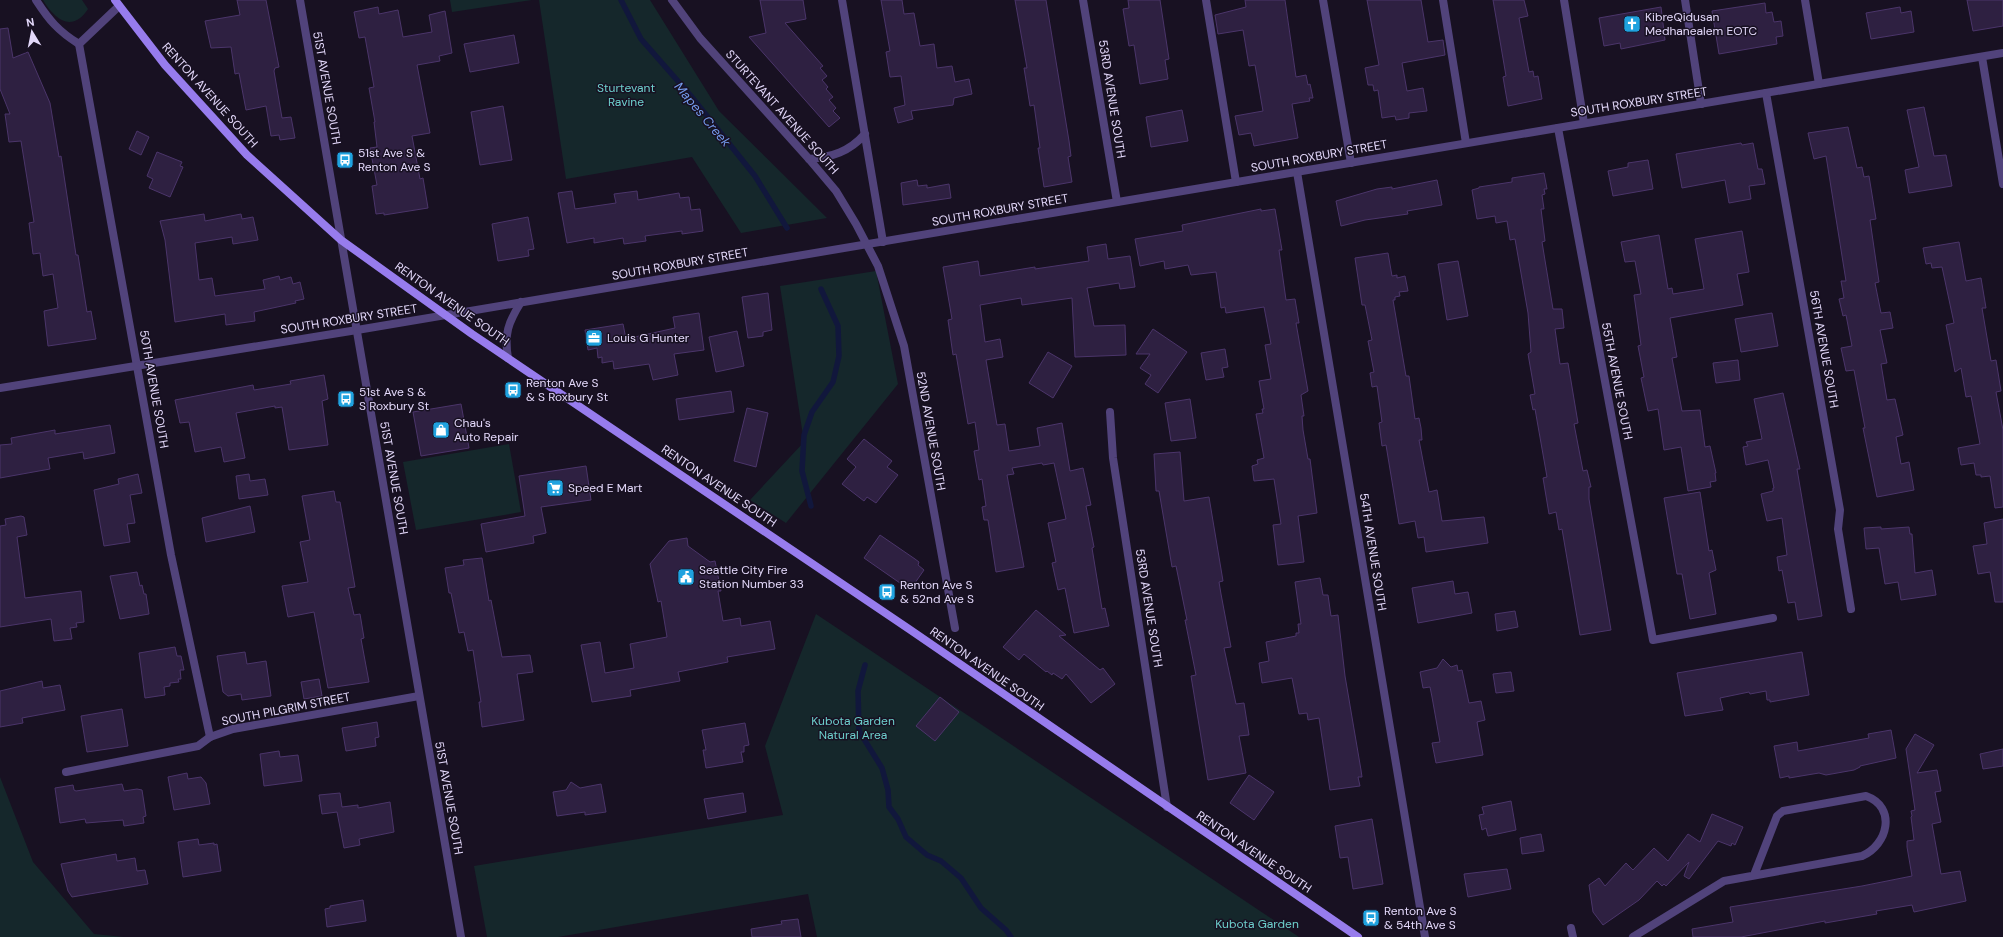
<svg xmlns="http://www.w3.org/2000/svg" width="2003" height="937" font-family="'DM Sans',sans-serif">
<rect width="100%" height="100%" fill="#181122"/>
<!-- green -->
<g fill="#15272b">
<path d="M43 0H82L88 9C72 33 55 20 43 0Z"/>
<polygon points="450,0 532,0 452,12"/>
<polygon points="539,0 650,0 719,111 827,218 741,233 692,157 566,179"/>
<polygon points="876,271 898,384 786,523 750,500 804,442 780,286"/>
<polygon points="509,444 521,512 416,530 403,462"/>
<polygon points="816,614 1299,937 817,937 808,894 558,937 487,937 474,866 783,815 765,746"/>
<polygon points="0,777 33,862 94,934 124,937 0,937"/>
</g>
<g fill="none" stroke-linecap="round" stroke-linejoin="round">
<!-- stream -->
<g stroke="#11173c" stroke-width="5.5">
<polyline points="621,0 641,39 691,96 755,176 787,228"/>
<polyline points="811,506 802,471 804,435 812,412 833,382 839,356 838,326 821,289"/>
<polyline points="865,665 858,691 859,731 882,768 888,790 889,807 898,819 906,837 927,855 941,861 961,878 981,908 1006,930 1011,937"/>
</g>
</g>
<!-- building -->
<g fill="#2e2041" stroke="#4b356a">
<polygon points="237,0 266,0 279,67 275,68 274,71 282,118 291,117 295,138 280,140 279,135 271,136 266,106 246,110 239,73 235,74 231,47 211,48 205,21 240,15"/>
<polygon points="760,0 803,0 806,19 785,23 823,66 820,68 827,76 822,80 828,87 826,89 833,97 829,100 836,108 833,111 840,118 829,127 749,37 766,33"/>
<polygon points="881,0 902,0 904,14 914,13 920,46 934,44 937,68 952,66 955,82 969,79 972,94 954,98 953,105 911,111 913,119 898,123 894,108 905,105 901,76 890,77 886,52 890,51"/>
<polygon points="1015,0 1046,0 1069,141 1071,156 1068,157 1072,182 1044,187 1038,148 1040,148 1034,105 1030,106 1024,68 1027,68"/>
<polygon points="1128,0 1160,0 1169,59 1165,60 1168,79 1140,84 1134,45 1129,46 1123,9 1129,8"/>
<polygon points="1245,0 1285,0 1296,77 1306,75 1308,85 1310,84 1313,98 1309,98 1310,101 1292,104 1298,138 1254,146 1251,133 1239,135 1235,116 1263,111 1255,65 1249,66 1243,30 1218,34 1215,15 1246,7"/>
<polygon points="1367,0 1421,0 1428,42 1443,40 1445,55 1402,63 1407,91 1423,88 1427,111 1409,113 1409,118 1396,120 1395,116 1382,118 1378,90 1374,91 1373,85 1368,85 1365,68 1379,65"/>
<polygon points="1493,0 1524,0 1528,16 1519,18 1529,72 1533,71 1534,77 1538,76 1542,99 1508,106 1503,77 1506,76"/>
<polygon points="1967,0 2003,0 2003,26 1973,31"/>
<polygon points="1765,3 1766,13 1772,12 1774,22 1781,21 1783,36 1776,37 1777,44 1719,54 1712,11"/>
<polygon points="378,7 379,14 398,10 403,37 432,32 429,15 445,11 452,53 439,56 440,61 417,65 430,133 412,136 420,179 423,178 428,208 384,215 384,213 376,214 372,186 377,185 370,148 377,147 374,122 375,122 369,88 374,87 365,37 359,38 354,12"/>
<polygon points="1661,7 1665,40 1621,49 1620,43 1604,46 1599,18"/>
<polygon points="1900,7 1901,13 1911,11 1914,32 1871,39 1866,13"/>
<polygon points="8,28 13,58 28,52 50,103 59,157 61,156 76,255 78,255 87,312 91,311 96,339 48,346 44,311 58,308 53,274 43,276 40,253 33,254 29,223 34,222 21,141 9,142 5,114 10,114 0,89 0,29"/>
<polygon points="514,35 519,63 470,72 464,44"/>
<polygon points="503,106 512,160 480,165 471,112"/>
<polygon points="1924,107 1934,156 1946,155 1952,186 1909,193 1905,170 1919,167 1907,110"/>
<polygon points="1182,110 1188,141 1151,147 1146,117"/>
<polygon points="1848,127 1857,168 1862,167 1864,177 1869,176 1876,219 1870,220 1879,282 1875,283 1881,313 1890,312 1893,328 1880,330 1887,363 1881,364 1887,400 1895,399 1903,435 1896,437 1901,464 1909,462 1914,490 1877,497 1865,438 1863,428 1865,428 1854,370 1846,371 1841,348 1852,346 1846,315 1843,316 1839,299 1844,298 1841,281 1846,281 1826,156 1814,159 1808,133"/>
<polygon points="137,131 149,137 141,155 129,149"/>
<polygon points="1741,143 1742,145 1753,143 1758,169 1762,169 1765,184 1749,186 1751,199 1729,203 1725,180 1682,188 1676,154"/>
<polygon points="157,152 182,162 180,166 183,167 170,197 149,188 153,179 147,176"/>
<polygon points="1648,160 1653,189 1613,196 1608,171 1628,167 1628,163"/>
<polygon points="1544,173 1547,189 1544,189 1545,194 1542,195 1544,209 1541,209 1545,241 1542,242 1553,309 1562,309 1564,328 1555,329 1560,364 1568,363 1578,423 1574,424 1583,471 1587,470 1591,487 1589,487 1589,499 1611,630 1580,635 1562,529 1559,530 1556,512 1549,514 1543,478 1547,477 1535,409 1533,410 1530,395 1535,394 1528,354 1531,352 1528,313 1515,239 1510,240 1507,221 1496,223 1495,216 1477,219 1472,190 1479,188 1479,187 1512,182 1512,178"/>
<polygon points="917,180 918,186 927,185 927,188 949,184 951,198 903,205 901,183"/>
<polygon points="1437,180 1442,205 1407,211 1408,214 1365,220 1341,226 1336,201 1377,189 1392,187 1392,189"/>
<polygon points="572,191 575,209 616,203 614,194 637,191 638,200 679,193 680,198 689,197 691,210 700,209 703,231 682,234 682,231 645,236 646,241 624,244 623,238 594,243 594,238 567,243 558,193"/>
<polygon points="1261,209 1261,211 1275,209 1282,250 1279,250 1286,300 1295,299 1299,323 1296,323 1308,391 1301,395 1304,416 1302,416 1303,430 1308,459 1310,459 1317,513 1298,516 1304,562 1278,565 1273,525 1281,524 1274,479 1254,481 1252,466 1258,464 1257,460 1264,458 1256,414 1263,413 1262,409 1264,409 1259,381 1271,379 1265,345 1271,344 1264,307 1226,313 1225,307 1221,308 1216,272 1191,275 1188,265 1165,269 1164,261 1140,266 1135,239 1183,231 1182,225"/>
<polygon points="204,214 205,221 241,214 242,219 253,217 258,240 233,244 232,237 195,243 199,280 212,278 215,296 265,289 263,280 279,276 280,280 291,277 293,284 300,282 304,299 295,301 296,303 254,312 255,321 226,325 225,314 175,322 165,240 160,221"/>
<polygon points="528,217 534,249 528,250 529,256 498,261 492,224"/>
<polygon points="1742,231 1749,272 1737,274 1743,305 1670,318 1677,357 1672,358 1682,411 1700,410 1705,447 1710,446 1716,473 1715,473 1716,481 1710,482 1711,487 1688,491 1681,447 1664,450 1658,409 1648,411 1641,378 1644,377 1638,346 1641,345 1634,295 1641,294 1635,261 1625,262 1621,242 1659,235 1668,289 1672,288 1673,294 1704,289 1695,239"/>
<polygon points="1959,242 1966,281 1981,278 1986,308 1982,308 1991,361 1996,360 2001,391 1996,392 2003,430 2003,507 1995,508 1990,476 1981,477 1981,475 1976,475 1974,463 1961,465 1958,448 1980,444 1971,396 1966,397 1961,368 1955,372 1946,325 1954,323 1942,267 1932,268 1931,263 1926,264 1923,248"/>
<polygon points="1106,244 1108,259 1130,256 1135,287 1120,289 1119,283 1087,288 1094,326 1125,325 1126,355 1075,357 1072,298 1022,305 1021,298 980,305 985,342 1000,339 1003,357 986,360 997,425 1005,424 1009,451 1040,446 1037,428 1062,423 1070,471 1083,468 1091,505 1086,506 1094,547 1092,548 1102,609 1105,608 1109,626 1074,633 1065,588 1058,590 1052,563 1056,562 1048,523 1066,519 1054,463 1043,465 1042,463 1012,468 1014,474 1007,475 1024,567 996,572 988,520 984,520 982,507 986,506 982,479 979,480 974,451 979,450 975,422 968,424 956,354 953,355 948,320 952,319 943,267 978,261 980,276 1035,267 1035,269 1089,261 1087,247"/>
<polygon points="1388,253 1392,276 1397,275 1397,278 1405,276 1408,291 1399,292 1400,296 1395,297 1395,300 1393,300 1406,376 1409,376 1415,419 1419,418 1421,428 1422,440 1419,440 1429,492 1437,490 1442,521 1484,517 1488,543 1426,552 1424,537 1418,538 1415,521 1399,524 1386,445 1382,446 1379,423 1382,422 1377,386 1372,387 1370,373 1374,372 1368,341 1372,340 1365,305 1362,305 1355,258"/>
<polygon points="1458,261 1468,316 1447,320 1438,264"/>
<polygon points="768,293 772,330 763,332 763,336 748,338 742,297"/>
<polygon points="699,313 704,350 674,354 678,375 653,380 649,364 614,369 613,361 602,363 602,357 598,358 597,348 588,350 585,330 623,324 626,339 675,328 673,317"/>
<polygon points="1772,313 1778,346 1741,352 1735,319"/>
<polygon points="1153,329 1187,352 1158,393 1145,384 1151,375 1140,368 1150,354 1136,354"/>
<polygon points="737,331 744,366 716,372 709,337"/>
<polygon points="1225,349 1228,367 1222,368 1224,377 1206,380 1201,353"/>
<polygon points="1048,352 1072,366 1053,398 1029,383"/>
<polygon points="1738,360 1740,380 1716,383 1713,363"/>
<polygon points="324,375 328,399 322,401 328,445 289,450 282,407 275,408 275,406 236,413 245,458 224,462 221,447 195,452 189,422 180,423 175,400 253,385 254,390 291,384 290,381"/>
<polygon points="731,391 734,412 679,420 676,399"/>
<polygon points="1783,393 1800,469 1797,469 1822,616 1798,620 1795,602 1788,603 1782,570 1779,571 1777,557 1787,555 1782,518 1767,521 1761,494 1773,491 1773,488 1774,488 1768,460 1746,465 1743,447 1748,446 1746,442 1762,439 1754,399"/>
<polygon points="1190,399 1196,438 1171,441 1165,403"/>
<polygon points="461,404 469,448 421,456 413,412"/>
<polygon points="747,408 768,413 756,467 734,461"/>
<polygon points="110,425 115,453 84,459 83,452 48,458 50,469 0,478 0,445 12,444 11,438 55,430 55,434"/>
<polygon points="864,439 892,461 887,467 898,475 876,503 867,497 864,501 842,484 856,467 847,459"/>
<polygon points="1180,452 1184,501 1209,497 1223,581 1219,582 1221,594 1231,647 1224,648 1236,704 1244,703 1249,735 1239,736 1246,773 1208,780 1191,676 1196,675 1185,620 1187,620 1176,566 1172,567 1159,491 1156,491 1154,454"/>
<polygon points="586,466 591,500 541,507 546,533 533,536 534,543 486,552 481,524 525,516 519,476"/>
<polygon points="138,474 142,493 130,495 135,523 127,524 130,542 104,546 94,490 119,484 118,479"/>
<polygon points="249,474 250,481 265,479 268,495 239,499 236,476"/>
<polygon points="334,491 336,502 340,502 355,587 348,588 354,615 360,614 364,638 361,639 369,682 328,688 314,612 288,617 282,586 308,582 300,542 310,540 302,496"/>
<polygon points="1700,492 1709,551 1712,550 1716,570 1709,573 1716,614 1690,619 1682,574 1677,574 1664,498"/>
<polygon points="250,506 255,532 206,542 202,518"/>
<polygon points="21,516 24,517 27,535 17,537 25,598 81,591 84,622 76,623 77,627 70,628 72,639 54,641 51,619 0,627 0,526 6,525 5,519"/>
<polygon points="2003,519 2003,602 1995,602 1990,572 1978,574 1973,546 1987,544 1984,523"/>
<polygon points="1881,527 1881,529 1909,527 1910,534 1912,534 1915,573 1932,570 1936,595 1901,600 1898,582 1885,584 1879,548 1866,549 1864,528"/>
<polygon points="880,535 915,559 919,562 918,565 924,570 910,590 864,558"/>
<polygon points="687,538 688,546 710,562 715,561 721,591 718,591 723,621 740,618 741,626 770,621 775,649 727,657 728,662 678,672 680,681 630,690 631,696 592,702 581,645 600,642 605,673 634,668 630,644 667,637 661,601 658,602 650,564 669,541"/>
<polygon points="482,558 489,601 491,600 502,657 530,655 533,672 517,674 524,720 482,727 479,702 481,702 473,650 468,651 464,632 459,633 451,593 449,593 445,568 464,565 463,560"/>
<polygon points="137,572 140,586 142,585 144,594 146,594 149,614 120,619 110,576"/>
<polygon points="1320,578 1323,595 1328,595 1331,616 1338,615 1345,676 1361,770 1362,777 1358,777 1360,786 1330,790 1319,718 1308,720 1307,713 1299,714 1292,678 1262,683 1259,663 1269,661 1266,642 1296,636 1296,633 1299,633 1298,624 1301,624 1295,582"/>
<polygon points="1453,581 1455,594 1468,592 1472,613 1418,623 1412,588"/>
<polygon points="1036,610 1066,635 1059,636 1100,670 1103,668 1115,684 1091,703 1066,674 1062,679 1053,673 1052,675 1047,671 1046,672 1024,654 1019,660 1003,647"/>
<polygon points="1515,611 1518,627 1497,631 1495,614"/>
<polygon points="175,647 177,656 181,656 184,670 180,670 181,679 178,679 179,682 170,683 170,686 164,687 165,695 145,698 139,653"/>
<polygon points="245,652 247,664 266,661 271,696 242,700 241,694 228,696 223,692 217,656"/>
<polygon points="1802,652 1809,695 1770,702 1770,700 1767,700 1766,691 1750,694 1749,692 1720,698 1723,710 1685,716 1677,673"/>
<polygon points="1443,659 1451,667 1457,665 1458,671 1462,670 1469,703 1481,701 1485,720 1477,722 1483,755 1436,763 1432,743 1440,742 1432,697 1430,687 1423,688 1420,672 1437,668"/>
<polygon points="1511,672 1514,691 1496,693 1493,674"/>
<polygon points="319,679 322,696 304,699 301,682"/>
<polygon points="42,681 43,688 60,685 65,710 22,718 23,723 0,727 0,691"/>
<polygon points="940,697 959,712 935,741 916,726"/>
<polygon points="122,709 128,746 87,752 81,716"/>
<polygon points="377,722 379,737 375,738 376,746 346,751 342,728"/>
<polygon points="745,723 749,745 744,746 744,752 741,752 743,762 706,768 703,750 706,750 702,730"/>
<polygon points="1891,730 1896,758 1860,766 1860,767 1854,770 1826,775 1819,773 1789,778 1789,776 1780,778 1774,746 1797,742 1798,751 1869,738 1868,734"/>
<polygon points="1915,734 1934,745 1917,773 1937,770 1941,791 1935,792 1941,822 1932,824 1941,874 1960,871 1966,901 1914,912 1912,905 1876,911 1877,914 1825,923 1825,921 1741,937 1693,937 1692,929 1733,922 1730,907 1862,886 1912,876 1907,847 1907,841 1914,840 1911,817 1912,816 1911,811 1915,810 1906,749"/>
<polygon points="2003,749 2003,766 1983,769 1980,754"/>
<polygon points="279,751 280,757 298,755 302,781 264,786 260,754"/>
<polygon points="187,773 188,779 201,777 206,783 210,804 174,810 168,777"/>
<polygon points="1249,775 1274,792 1254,820 1230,803"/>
<polygon points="571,782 580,788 601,784 606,812 585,815 585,812 557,816 553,792 566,790"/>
<polygon points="122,784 124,791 137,789 142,790 146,816 143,817 144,823 124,826 123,820 86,823 85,819 60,823 55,788 73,785 74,790 76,791"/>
<polygon points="340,793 342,807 358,805 358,808 390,802 394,832 359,839 360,845 344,848 337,812 322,814 319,795"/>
<polygon points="743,793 746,812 708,819 704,799"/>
<polygon points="1511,801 1516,830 1488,836 1486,828 1482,830 1479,815 1484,814 1482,807"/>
<polygon points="1712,814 1743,827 1735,845 1732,843 1731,846 1718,841 1689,879 1684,876 1689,862 1666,886 1664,884 1662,886 1657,881 1639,900 1603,925 1593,912 1589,885 1599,878 1605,886 1626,863 1633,870 1654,848 1668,861 1688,834 1700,842"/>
<polygon points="1372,819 1383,884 1353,889 1348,857 1340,858 1335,826"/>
<polygon points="1541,834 1544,851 1522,854 1520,838"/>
<polygon points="198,839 199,845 214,843 214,845 217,844 221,871 183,877 178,842"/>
<polygon points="116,854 117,861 135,858 137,871 145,870 148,884 72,897 68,891 61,864"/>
<polygon points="1507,869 1511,889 1468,897 1464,874"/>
<polygon points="363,900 366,921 327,927 325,909 330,908 330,906"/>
<polygon points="798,919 801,937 752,937 751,929 782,924 781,921"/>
</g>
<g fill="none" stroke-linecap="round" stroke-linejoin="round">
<!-- service -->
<g stroke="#51437b" stroke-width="8">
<polyline points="1206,0 1236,182"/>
<polyline points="1443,0 1466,143"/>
<polyline points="1685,0 1701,104"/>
</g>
<!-- minor -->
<g stroke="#51437b" stroke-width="8">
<path d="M36 0C49 20 58 31 79 44"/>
<polyline points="672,0 700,38 809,159 836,191 856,224 878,266 904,346 955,628"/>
<polyline points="842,0 883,242"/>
<polyline points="1083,0 1117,202"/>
<polyline points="1323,0 1351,163"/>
<polyline points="1564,0 1584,123"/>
<polyline points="1805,0 1819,84"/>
<polyline points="119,6 79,44 171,555 210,737"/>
<polyline points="1982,57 2003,184"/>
<polyline points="1766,93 1840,510 1838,529 1851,609"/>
<polyline points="1558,128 1653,640 1773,618"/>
<path d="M809 159C832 157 849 152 865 134"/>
<polyline points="1297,172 1425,937"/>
<polyline points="0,388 357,330"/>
<polyline points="1110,412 1113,458 1167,807"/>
<polyline points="66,772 198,746 210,737 233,729 419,696"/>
<polyline points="1571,928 1573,937"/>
<path d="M1633 937 1724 881 1862 856C1888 845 1897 807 1866 796L1783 811 1777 816 1754 875"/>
</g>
<!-- tertiary -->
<g stroke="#51437b" stroke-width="8">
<polyline points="300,0 461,937"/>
<polyline points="357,330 2003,53"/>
<path d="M508 358C504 334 508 323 521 302"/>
</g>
<!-- secondary -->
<polyline stroke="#977ced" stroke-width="8" points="115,0 165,65 247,155 341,240 472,334 909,629 1358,937"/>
</g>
<!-- icons -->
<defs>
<symbol id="church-square" viewBox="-11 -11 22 22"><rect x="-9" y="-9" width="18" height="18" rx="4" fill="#1fa2df" stroke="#181122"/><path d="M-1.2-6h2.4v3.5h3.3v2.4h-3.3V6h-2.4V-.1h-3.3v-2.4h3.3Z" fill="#fff"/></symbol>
<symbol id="bus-square" viewBox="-11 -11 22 22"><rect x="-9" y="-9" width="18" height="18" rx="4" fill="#1fa2df" stroke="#181122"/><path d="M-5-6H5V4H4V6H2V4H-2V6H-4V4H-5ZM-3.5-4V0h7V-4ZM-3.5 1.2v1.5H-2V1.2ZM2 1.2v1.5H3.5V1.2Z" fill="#fff"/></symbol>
<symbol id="office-square" viewBox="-11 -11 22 22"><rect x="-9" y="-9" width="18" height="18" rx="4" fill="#1fa2df" stroke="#181122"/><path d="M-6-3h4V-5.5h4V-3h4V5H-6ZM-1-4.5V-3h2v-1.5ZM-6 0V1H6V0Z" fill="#fff"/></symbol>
<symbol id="shop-square" viewBox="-11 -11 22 22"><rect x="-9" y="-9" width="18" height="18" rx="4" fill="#1fa2df" stroke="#181122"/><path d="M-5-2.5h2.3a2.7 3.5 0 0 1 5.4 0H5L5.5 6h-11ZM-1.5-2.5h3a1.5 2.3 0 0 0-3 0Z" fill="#fff"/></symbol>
<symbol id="supermarket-square" viewBox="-11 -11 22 22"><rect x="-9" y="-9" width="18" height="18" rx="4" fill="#1fa2df" stroke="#181122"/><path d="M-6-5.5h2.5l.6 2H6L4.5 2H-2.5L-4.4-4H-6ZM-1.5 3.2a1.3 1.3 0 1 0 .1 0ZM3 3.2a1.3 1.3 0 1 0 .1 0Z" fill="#fff"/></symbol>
<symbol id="civic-square" viewBox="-11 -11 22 22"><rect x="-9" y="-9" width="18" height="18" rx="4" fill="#1fa2df" stroke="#181122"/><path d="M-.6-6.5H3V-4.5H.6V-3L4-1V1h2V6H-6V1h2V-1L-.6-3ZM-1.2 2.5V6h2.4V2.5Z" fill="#fff"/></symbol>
</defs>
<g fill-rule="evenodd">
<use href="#church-square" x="1622" y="14" width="20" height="20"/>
<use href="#bus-square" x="335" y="150" width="20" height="20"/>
<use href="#office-square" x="584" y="328" width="20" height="20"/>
<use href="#bus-square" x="503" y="380" width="20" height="20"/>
<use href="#bus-square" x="336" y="389" width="20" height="20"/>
<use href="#shop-square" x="431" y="420" width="20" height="20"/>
<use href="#supermarket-square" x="545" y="478" width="20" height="20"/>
<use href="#civic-square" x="676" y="567" width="20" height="20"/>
<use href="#bus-square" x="877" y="582" width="20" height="20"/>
<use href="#bus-square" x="1361" y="908" width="20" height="20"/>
</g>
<g text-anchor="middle" stroke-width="3" stroke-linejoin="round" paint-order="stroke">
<!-- poi labels -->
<g font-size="12" fill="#e3d8fa" stroke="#181122" text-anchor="start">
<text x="1645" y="21">KibreQidusan<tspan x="1645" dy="14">Medhanealem EOTC</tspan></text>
<text x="358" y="157">51st Ave S &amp;<tspan x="358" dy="14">Renton Ave S</tspan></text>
<text x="607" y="342">Louis G Hunter</text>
<text x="526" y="387">Renton Ave S<tspan x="526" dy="14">&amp; S Roxbury St</tspan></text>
<text x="359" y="396">51st Ave S &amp;<tspan x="359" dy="14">S Roxbury St</tspan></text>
<text x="454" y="427">Chau's<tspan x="454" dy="14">Auto Repair</tspan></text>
<text x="568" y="492">Speed E Mart</text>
<text x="699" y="574">Seattle City Fire<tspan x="699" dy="14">Station Number 33</tspan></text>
<text x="900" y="589">Renton Ave S<tspan x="900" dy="14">&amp; 52nd Ave S</tspan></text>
<text x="1384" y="915">Renton Ave S<tspan x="1384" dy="14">&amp; 54th Ave S</tspan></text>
</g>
<!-- street labels -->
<g font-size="12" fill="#e3d8fa" stroke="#181122">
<text transform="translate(327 88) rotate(80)" y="4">51ST AVENUE SOUTH</text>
<text transform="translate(210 95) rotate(48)" y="4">RENTON AVENUE SOUTH</text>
<text transform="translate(1112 99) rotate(81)" y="4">53RD AVENUE SOUTH</text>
<text transform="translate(1639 102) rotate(-9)" y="4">SOUTH ROXBURY STREET</text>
<text transform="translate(782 112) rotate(48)" y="4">STURTEVANT AVENUE SOUTH</text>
<text transform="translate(1319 156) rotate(-10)" y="4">SOUTH ROXBURY STREET</text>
<text transform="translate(1000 210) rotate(-10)" y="4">SOUTH ROXBURY STREET</text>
<text transform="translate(680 264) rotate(-10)" y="4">SOUTH ROXBURY STREET</text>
<text transform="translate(452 304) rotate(35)" y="4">RENTON AVENUE SOUTH</text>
<text transform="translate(349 319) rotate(-9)" y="4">SOUTH ROXBURY STREET</text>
<text transform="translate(1824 349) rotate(80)" y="4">56TH AVENUE SOUTH</text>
<text transform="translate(1617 381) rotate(79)" y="4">55TH AVENUE SOUTH</text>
<text transform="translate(154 389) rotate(80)" y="4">50TH AVENUE SOUTH</text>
<text transform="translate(931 431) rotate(80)" y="4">52ND AVENUE SOUTH</text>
<text transform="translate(394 478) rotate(80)" y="4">51ST AVENUE SOUTH</text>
<text transform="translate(719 486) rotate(34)" y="4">RENTON AVENUE SOUTH</text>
<text transform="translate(1373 552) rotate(81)" y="4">54TH AVENUE SOUTH</text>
<text transform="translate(1149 608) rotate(81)" y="4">53RD AVENUE SOUTH</text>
<text transform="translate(987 669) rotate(35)" y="4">RENTON AVENUE SOUTH</text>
<text transform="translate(286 709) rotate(-11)" y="4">SOUTH PILGRIM STREET</text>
<text transform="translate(449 798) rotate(80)" y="4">51ST AVENUE SOUTH</text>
<text transform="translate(1254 852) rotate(34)" y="4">RENTON AVENUE SOUTH</text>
</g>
<!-- park labels -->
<g font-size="12" fill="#6dd0cd" stroke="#181122">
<text x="626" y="92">Sturtevant<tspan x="626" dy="14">Ravine</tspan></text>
<text x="853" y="725">Kubota Garden<tspan x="853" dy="14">Natural Area</tspan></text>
<text x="1257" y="928">Kubota Garden</text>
</g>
<!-- water labels -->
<g font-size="13" font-style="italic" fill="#749aec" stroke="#181122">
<text transform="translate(703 114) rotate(50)" y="5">Mapes Creek</text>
</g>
</g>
<!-- north arrow -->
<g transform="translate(32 32) rotate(350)" stroke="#181122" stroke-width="3" paint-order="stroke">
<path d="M0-3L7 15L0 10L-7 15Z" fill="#e3d8fa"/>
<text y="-6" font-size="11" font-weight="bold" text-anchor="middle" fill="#e3d8fa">N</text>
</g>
</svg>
